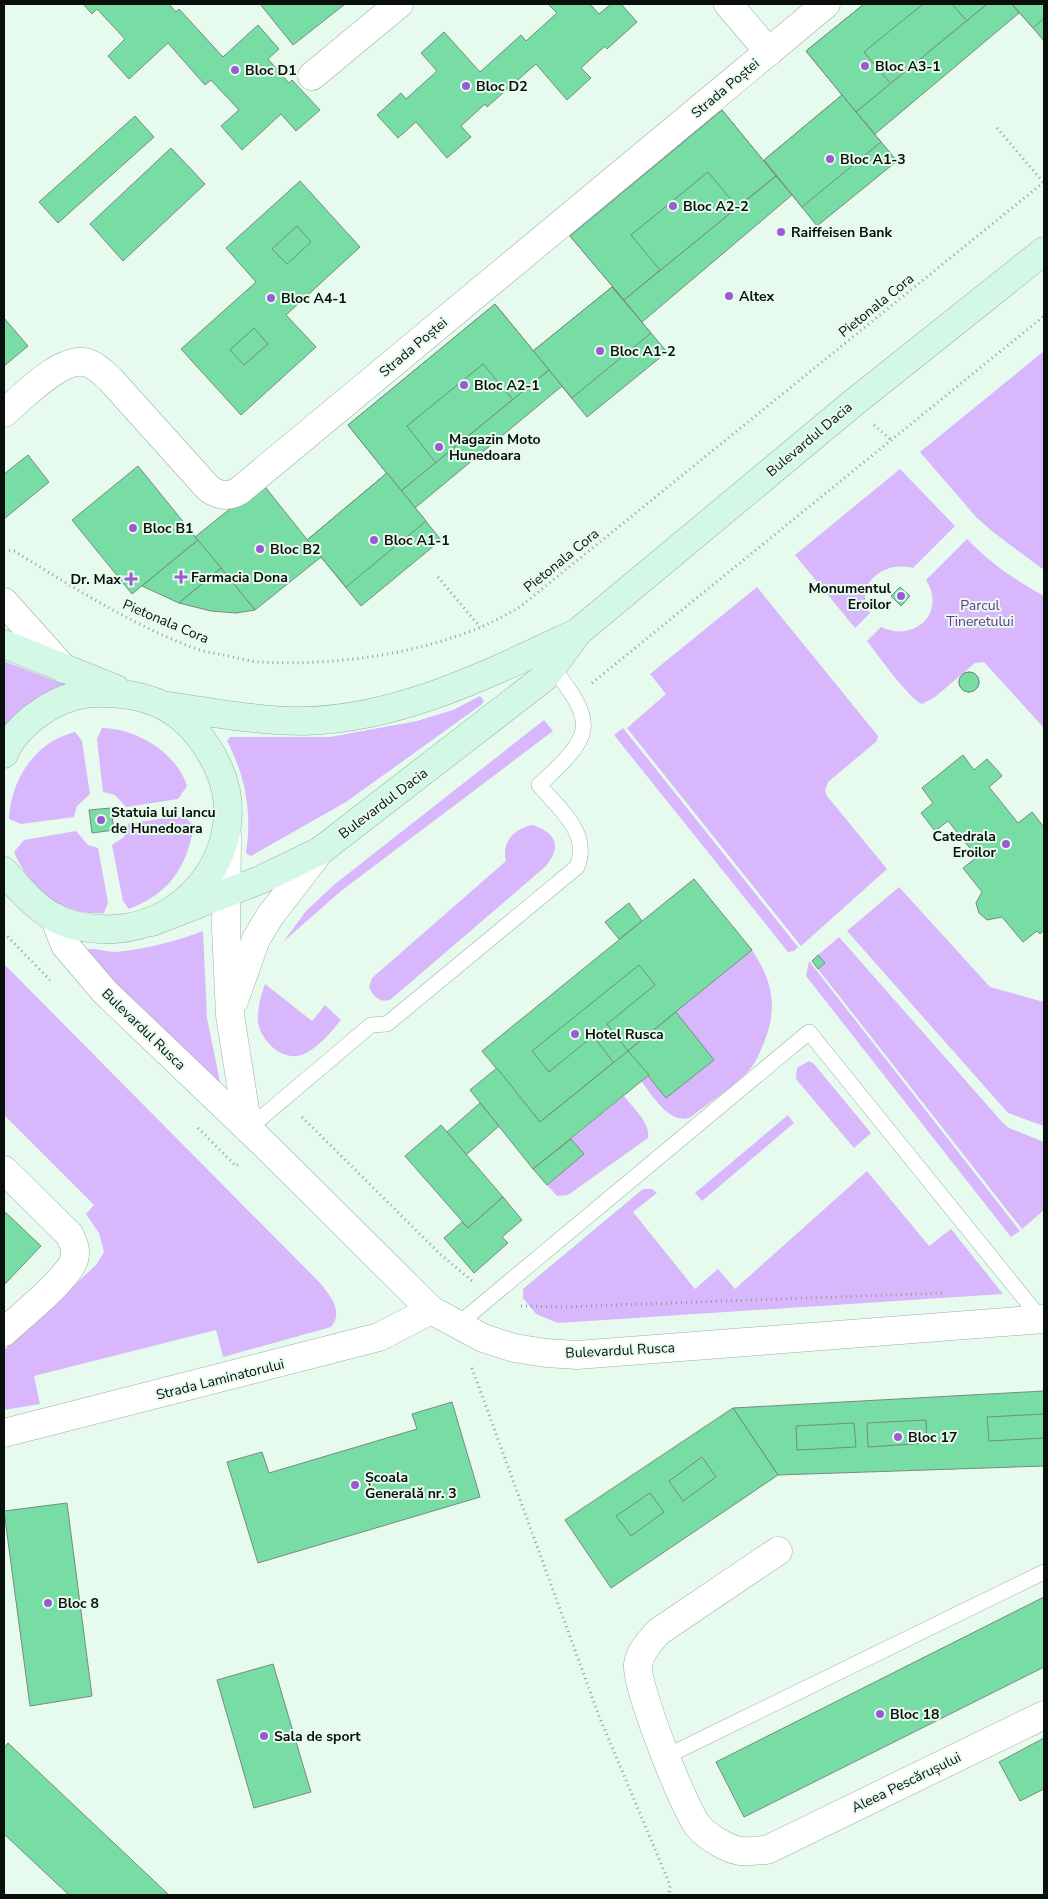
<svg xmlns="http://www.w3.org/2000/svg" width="1048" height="1899" font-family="'Nunito Sans',sans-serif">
<rect width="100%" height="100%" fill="#e6fbed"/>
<!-- green -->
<g fill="#d9b7fc">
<polygon points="1044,351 1044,570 993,532 976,517 920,452"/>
<path d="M900 469 955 526 913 568C884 560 853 584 870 613L855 628 795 555Z"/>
<path d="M967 539C990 563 1015 580 1044 596V728L984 662 975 663 935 697 922 704C909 699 877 654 867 641L881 627C914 643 947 613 926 580Z"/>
<polygon points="757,587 878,736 877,741 828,782 825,790 827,796 887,869 801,946 627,728 666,694 650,674"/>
<polygon points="4,661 79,690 4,733"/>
<path d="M480 696 484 701 481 705 346 802 251 856 246 853C252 813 246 777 227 741L230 737H330L417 721 453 710Z"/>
<polygon points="544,720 553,731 341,891 284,941 306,911 335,884"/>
<path d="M102 728C136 728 177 753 187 786L178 799 126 807 115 795 103 792 97 739Z"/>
<polygon points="623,728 798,947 794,951 788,952 614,735"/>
<path d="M75 732 82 741 90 794 77 806 74 817 21 824 9 819C11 779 35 742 75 732Z"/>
<path d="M184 816 194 826C186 868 170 893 129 909L123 901 112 845 124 837 129 823Z"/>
<path d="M533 825C556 833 562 846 546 866L390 1000C379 1003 373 996 369 987L372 978 506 861C501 842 515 828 533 825Z"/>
<path d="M76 831 88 845 98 848 108 902 104 913C63 917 29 888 14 852L24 840Z"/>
<polygon points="899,887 990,987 1044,1002 1044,1126 1008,1113 847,931"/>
<path d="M203 931 207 1018 222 1092 84 951C92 946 105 952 115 952 146 949 174 942 203 931Z"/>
<polygon points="839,937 1003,1123 1009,1128 1044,1142 1044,1210 1022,1229 818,969 825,963 818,955"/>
<path d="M752 950C772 980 778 1006 765 1040 761 1049 757 1061 751 1068 735 1086 711 1101 691 1117 670 1126 653 1096 641 1081L649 1075 666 1098 714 1060 676 1012Z"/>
<polygon points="809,961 1020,1231 1011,1237 806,976"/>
<path d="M4 964 320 1283C330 1295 344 1312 331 1327L223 1357 216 1330 34 1376 40 1404 4 1410V1350L96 1265 104 1252 99 1233 86 1214 94 1205 4 1115Z"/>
<path d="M265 984 312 1021 325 1005 341 1020C331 1032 319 1047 304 1054 284 1063 261 1042 258 1022 257 1009 261 996 265 984Z"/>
<polygon points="809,1061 814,1064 871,1133 854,1148 796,1079 797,1068"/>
<path d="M624 1096C632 1107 651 1123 648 1138L568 1195 557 1196 547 1185 584 1154 571 1139Z"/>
<polygon points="788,1115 794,1123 702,1201 695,1193"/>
<polygon points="867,1171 929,1246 951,1229 1003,1294 558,1323 536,1314 523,1298 523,1289 643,1189 652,1189 657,1193 633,1212 695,1289 718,1269 735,1289"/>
</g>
<!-- building -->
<g fill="#77dda5" stroke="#778b7f">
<polygon points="83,4 169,4 176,12 179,9 223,57 258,25 279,49 268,59 289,83 292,80 320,110 296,131 281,114 242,150 221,126 239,110 211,80 205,85 168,43 129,79 108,56 125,39 97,9 92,14"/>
<polygon points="260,4 345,4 293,45"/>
<polygon points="548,4 590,4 599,14 611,4 621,4 637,22 607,49 605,46 581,68 591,78 567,100 536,64 487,107 485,104 461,126 471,137 447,158 416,122 398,138 377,115 401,93 406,99 437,71 421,53 444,32 480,72 521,35 526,41 557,13"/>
<polygon points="864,4 987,4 856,112 806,51"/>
<polygon points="864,4 923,4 864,52 891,84 856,112 806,51"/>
<polygon points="952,4 987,4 967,21"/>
<polygon points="987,4 1012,4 1019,13 875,134 856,112"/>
<polygon points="1012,4 1044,4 1044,41 1033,28"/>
<polygon points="1012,4 1044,4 1044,18 1033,28"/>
<polygon points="842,95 897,161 817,226 764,160"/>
<polygon points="842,95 881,142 802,207 764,160"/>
<polygon points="722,110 776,176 624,300 570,236"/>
<polygon points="722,110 776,176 737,207 708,172 631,235 660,270 624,300 570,236"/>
<polygon points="135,116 154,137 58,223 39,202"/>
<polygon points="171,148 205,184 123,261 90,224"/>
<polygon points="776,176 792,195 642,322 624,300"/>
<polygon points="300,181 360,247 286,315 316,347 241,415 181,349 256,282 226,248"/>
<polygon points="297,226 311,242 287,264 272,249"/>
<polygon points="612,287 667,352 587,417 533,351"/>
<polygon points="612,287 651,333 572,398 533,351"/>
<polygon points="495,304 549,370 401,491 348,425"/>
<polygon points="495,304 549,370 513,400 483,364 407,426 436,463 401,491 348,425"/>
<polygon points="4,318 28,346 4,366"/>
<polygon points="254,328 268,344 244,365 230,350"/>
<polygon points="549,370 562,386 415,508 401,491"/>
<polygon points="28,455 49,482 4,519 4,474"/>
<polygon points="138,466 198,540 132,594 72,520"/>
<polygon points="387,473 441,540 361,606 307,540"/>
<polygon points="387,473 426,521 346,587 307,540"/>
<polygon points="262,483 321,557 255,610 195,537"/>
<polygon points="198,540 221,568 179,603 142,586"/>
<polygon points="221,568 255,610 236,613 211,611 179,603"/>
<polygon points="900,587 910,596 901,606 891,596"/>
<circle cx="969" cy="682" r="10"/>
<circle cx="969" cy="682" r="10"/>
<polygon points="963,755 974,770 987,759 999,772 1002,776 989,787 1018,823 1032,812 1044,827 1044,930 1040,934 1037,931 1023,942 1002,917 987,920 979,913 976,903 982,892 963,868 977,857 948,821 935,831 921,813 933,803 922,788"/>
<polygon points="111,808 114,830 92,833 89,810"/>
<polygon points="694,879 752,950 540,1122 482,1051"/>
<polygon points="629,903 642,921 619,939 605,922"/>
<polygon points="818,955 825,963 818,969 812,961"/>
<polygon points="639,965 655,985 607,1024 628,1051 614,1063 593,1036 549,1072 532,1051"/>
<polygon points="676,1012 714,1060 666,1098 628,1051"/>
<polygon points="628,1051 649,1075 533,1169 470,1090 497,1068 540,1122"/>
<polygon points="480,1103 499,1126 466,1155 447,1132"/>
<polygon points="441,1125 503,1197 468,1228 405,1156"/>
<polygon points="571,1139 584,1154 547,1185 533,1169"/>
<polygon points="503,1197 522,1220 502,1237 508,1243 474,1273 444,1238 462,1222 468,1228"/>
<polygon points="4,1211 41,1246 4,1285"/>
<polygon points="1044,1391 1044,1466 778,1475 733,1408"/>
<polygon points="452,1402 480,1497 258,1563 227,1462 262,1452 269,1473 417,1429 412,1414"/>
<polygon points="733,1408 778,1475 611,1588 565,1520"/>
<polygon points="1044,1414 1044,1438 989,1441 987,1417"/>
<polygon points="926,1420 927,1443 868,1447 867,1423"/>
<polygon points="854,1423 856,1447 797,1450 796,1426"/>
<polygon points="702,1457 716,1477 683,1501 669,1481"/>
<polygon points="650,1493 664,1512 631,1536 616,1516"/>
<polygon points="67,1503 92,1696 30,1706 4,1511"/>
<polygon points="1044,1597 1044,1667 744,1817 716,1762"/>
<polygon points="273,1664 311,1792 254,1808 217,1680"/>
<polygon points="1044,1738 1044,1789 1020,1801 999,1762"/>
<polygon points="8,1743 169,1895 69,1895 4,1834 4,1748"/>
</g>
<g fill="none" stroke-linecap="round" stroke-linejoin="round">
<defs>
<g id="lane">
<path d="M248 1129 371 1025 387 1024 577 867C591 833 559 809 539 785 592 736 599 726 552 667"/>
<polyline points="456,1326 809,1032 1041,1319"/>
<polyline points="667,1756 1044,1572"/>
</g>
<g id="street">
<polyline points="728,4 769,52"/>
<polyline points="312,76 399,4"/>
<path d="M4 413C23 397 63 354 88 363 97 366 103 373 110 379L209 489C220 496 228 497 239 491L826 4"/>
<polyline points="4,602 64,669"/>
<polyline points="227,835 226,928 230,1015 248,1129"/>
<polyline points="54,917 65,945 105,992 263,1143 431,1310 483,1338 514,1348 546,1353 577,1355 1044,1319"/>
<polyline points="234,1001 256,939 270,916 320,851"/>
<path d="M4 1170 69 1234C73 1242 77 1250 74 1260 67 1280 21 1316 4 1332"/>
<polyline points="4,1433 379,1337 431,1310"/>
<path d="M778 1551 658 1632C650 1642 640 1651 638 1664 634 1682 684 1809 698 1826 706 1836 727 1849 740 1851 749 1852 758 1850 767 1850L1044 1715"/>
</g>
<g id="secondary">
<polyline points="4,644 116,689"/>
<path d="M169 706C214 713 258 721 304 721 400 719 491 673 576 633"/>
<path d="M4 754C18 721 61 693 97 693 140 692 176 703 202 740 213 755 222 772 226 791 239 860 184 925 115 929 95 930 72 927 53 917 33 905 19 888 4 871"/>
<polyline points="152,922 260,880 320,851 545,677 578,632 852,404 1044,251"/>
</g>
</defs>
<!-- lane casing -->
<use href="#lane" stroke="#9bafa3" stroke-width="16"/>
<!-- street casing -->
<use href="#street" stroke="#9bafa3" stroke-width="29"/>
<!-- secondary casing -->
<use href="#secondary" stroke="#9bafa3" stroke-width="29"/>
<!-- path -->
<g stroke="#90a095" stroke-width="3" stroke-dasharray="1 4" stroke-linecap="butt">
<polyline points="997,128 1044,183"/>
<polyline points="874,425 890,439"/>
<path d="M4 550 14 551C73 587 130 624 194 648 204 652 214 653 224 655 236 657 249 662 261 662 342 667 453 650 521 606L1044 182"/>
<polyline points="438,577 480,627"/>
<polyline points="592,683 1044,316"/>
<polyline points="4,933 50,980"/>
<polyline points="302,1117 440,1254 472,1281"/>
<polyline points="198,1128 236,1166 239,1164"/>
<polyline points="521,1306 561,1307 944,1293"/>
<polyline points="472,1368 599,1716 670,1885 669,1895"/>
</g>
<!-- lane -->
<use href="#lane" stroke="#fff" stroke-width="15"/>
<!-- street -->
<use href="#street" stroke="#fff" stroke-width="28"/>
<!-- secondary -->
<use href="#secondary" stroke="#d3f8e5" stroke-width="28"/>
</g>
<!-- markers -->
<g fill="#9a5bd1" stroke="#e6fbed" stroke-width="2">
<circle cx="865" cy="66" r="5"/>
<circle cx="235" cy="70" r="5"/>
<circle cx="466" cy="86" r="5"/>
<circle cx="830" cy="159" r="5"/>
<circle cx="673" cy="206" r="5"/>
<circle cx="781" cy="232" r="5"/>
<circle cx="729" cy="296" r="5"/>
<circle cx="271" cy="298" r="5"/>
<circle cx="600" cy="351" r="5"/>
<circle cx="464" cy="385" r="5"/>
<circle cx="439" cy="447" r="5"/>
<circle cx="133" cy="528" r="5"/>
<circle cx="374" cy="540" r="5"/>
<circle cx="260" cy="549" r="5"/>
<path d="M178.5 569.5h5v5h5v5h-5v5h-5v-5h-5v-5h5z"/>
<path d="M128.5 571.5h5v5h5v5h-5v5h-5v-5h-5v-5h5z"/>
<circle cx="901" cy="596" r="5"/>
<circle cx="101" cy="820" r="5"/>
<circle cx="1006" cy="844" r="5"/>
<circle cx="575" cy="1034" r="5"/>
<circle cx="898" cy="1437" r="5"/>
<circle cx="355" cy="1485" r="5"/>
<circle cx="48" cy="1603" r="5"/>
<circle cx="880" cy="1714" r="5"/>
<circle cx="264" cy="1736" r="5"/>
</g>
<g text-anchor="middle" stroke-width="4" stroke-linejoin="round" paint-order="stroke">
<!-- poi labels -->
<g font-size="14" font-weight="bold" fill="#09100c" stroke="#e6fbed" text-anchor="start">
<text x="875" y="71">Bloc A3-1</text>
<text x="245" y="75">Bloc D1</text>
<text x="476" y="91">Bloc D2</text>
<text x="840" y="164">Bloc A1-3</text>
<text x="683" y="211">Bloc A2-2</text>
<text x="791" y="237">Raiffeisen Bank</text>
<text x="739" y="301">Altex</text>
<text x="281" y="303">Bloc A4-1</text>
<text x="610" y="356">Bloc A1-2</text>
<text x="474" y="390">Bloc A2-1</text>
<text x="449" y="444">Magazin Moto<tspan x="449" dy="16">Hunedoara</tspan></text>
<text x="143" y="533">Bloc B1</text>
<text x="384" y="545">Bloc A1-1</text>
<text x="270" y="554">Bloc B2</text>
<text x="191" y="582">Farmacia Dona</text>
<text x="121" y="584" text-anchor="end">Dr. Max</text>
<text x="891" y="593" text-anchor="end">Monumentul<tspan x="891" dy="16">Eroilor</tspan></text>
<text x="111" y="817">Statuia lui Iancu<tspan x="111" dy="16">de Hunedoara</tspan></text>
<text x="996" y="841" text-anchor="end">Catedrala<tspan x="996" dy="16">Eroilor</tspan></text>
<text x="585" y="1039">Hotel Rusca</text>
<text x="908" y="1442">Bloc 17</text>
<text x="365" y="1482">Școala<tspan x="365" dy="16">Generală nr. 3</tspan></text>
<text x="58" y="1608">Bloc 8</text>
<text x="890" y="1719">Bloc 18</text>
<text x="274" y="1741">Sala de sport</text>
</g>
<!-- street labels -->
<g font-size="14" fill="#09100c" stroke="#e6fbed">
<text transform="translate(725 88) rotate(-40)" y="5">Strada Poștei</text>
<text transform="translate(876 305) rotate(-39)" y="5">Pietonala Cora</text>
<text transform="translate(413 347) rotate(-40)" y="5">Strada Poștei</text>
<text transform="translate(809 439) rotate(-40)" y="5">Bulevardul Dacia</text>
<text transform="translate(561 560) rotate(-39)" y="5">Pietonala Cora</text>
<text transform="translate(166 621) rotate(23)" y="5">Pietonala Cora</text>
<text transform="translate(383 803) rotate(-37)" y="5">Bulevardul Dacia</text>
<text transform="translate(144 1029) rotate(44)" y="5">Bulevardul Rusca</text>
<text transform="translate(620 1350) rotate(-3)" y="5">Bulevardul Rusca</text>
<text transform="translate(220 1379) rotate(-14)" y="5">Strada Laminatorului</text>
<text transform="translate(906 1782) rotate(-26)" y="5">Aleea Pescărușului</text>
</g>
<!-- park labels -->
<g font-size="14" fill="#6a3495" stroke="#e6fbed">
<text x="980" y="610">Parcul<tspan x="980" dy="16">Tineretului</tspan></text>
</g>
</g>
<!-- border -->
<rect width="1048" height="1899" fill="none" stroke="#09100c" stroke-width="10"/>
</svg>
